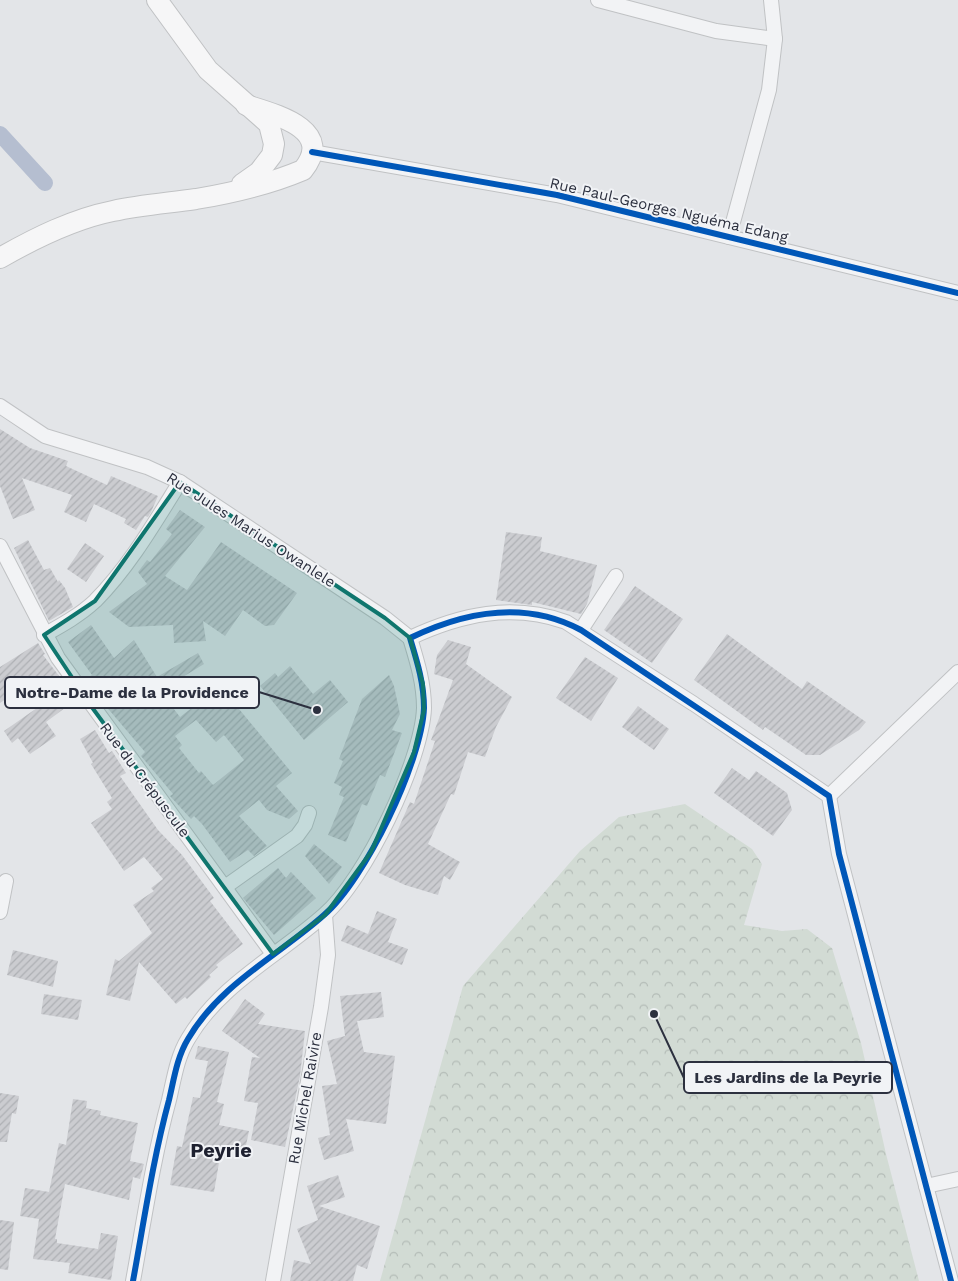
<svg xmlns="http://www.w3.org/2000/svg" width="958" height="1281" font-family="'Work Sans',sans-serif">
<defs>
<pattern id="park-crowns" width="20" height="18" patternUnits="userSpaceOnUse" patternTransform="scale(1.25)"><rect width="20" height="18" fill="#d2dbd4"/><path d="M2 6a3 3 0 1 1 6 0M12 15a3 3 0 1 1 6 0" fill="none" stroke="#b4bcb7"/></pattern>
<pattern id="building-hatch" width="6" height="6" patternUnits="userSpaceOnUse" patternTransform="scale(1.25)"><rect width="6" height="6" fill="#cbccd0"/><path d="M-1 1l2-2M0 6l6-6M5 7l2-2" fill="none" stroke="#aeb0b4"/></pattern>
</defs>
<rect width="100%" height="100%" fill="#e3e5e8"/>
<!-- park -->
<polygon fill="url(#park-crowns)" points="685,804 752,849 762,864 744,925 782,931 807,929 832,948 861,1043 886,1154 919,1281 380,1281 463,986 580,851 619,817"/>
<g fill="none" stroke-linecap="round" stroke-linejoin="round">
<!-- canal -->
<polyline stroke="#b5bed0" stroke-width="16" points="0,134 45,183"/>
</g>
<!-- building -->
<g fill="url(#building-hatch)" fill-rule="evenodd">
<polygon points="0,429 30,448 68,461 66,466 107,485 111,476 158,496 151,512 148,517 145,516 136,530 124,523 126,519 94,504 86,522 64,512 72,495 22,478 35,510 13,519 0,486"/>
<polygon points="180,510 205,527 165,576 187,590 221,542 297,593 274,625 265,626 243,610 225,636 203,621 206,641 174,643 173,625 129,627 109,612 147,584 138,572 147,560 150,562 172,534 166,529"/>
<polygon points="506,532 542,537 540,551 597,565 587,604 581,614 532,602 532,605 496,600"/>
<polygon points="28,540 44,570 50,568 58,582 59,580 65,588 73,607 49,621 14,548"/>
<polygon points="85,543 104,556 86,582 67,569"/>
<polygon points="635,586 683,619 652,663 604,630"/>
<path d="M91 625 114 658 134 640 157 677 198 653 204 664 160 691 180 717 220 686 292 773 276 786 298 811 289 819 267 810 259 800 239 816 267 846 254 856 248 850 230 862 202 824 194 816 191 819 170 796 173 794 141 756 145 752 98 697 87 678 92 675 68 642ZM196 720 216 742 224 735 244 760 213 785 201 771 199 773 179 748 182 745 175 736Z"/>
<polygon points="727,634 802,689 807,681 866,722 859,730 820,755 806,755 765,727 763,730 694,680"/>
<polygon points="448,640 471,647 466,664 512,697 496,727 485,757 468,752 454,795 451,794 428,844 460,862 450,880 444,876 438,895 405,885 379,873 410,802 414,804 435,741 431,740 453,680 434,674 437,655"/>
<polygon points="38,643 45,654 43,655 66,685 62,688 73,702 46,722 56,736 30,754 18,738 12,743 4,731 47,701 32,680 0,703 0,667"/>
<polygon points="585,657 618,678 591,721 556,698"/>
<polygon points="290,666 313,694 330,680 348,702 304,740 260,686 275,673 278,677"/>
<polygon points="389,675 394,686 400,714 392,730 402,733 385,777 380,775 367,806 362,804 346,842 328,835 344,797 339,795 342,787 334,783 343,761 339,759 362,699"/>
<polygon points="638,706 669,729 654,750 622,727"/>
<polygon points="95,730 109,753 112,751 126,773 120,776 158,830 182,855 214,898 210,901 243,944 216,965 218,967 209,975 211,977 187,999 185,997 176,1004 139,962 130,1001 106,995 115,959 119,961 152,933 133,905 154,891 151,888 163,879 144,857 124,871 91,823 112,809 107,802 112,798 91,764 93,763 80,739"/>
<polygon points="732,768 749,780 756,771 787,793 792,810 773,836 714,793"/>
<polygon points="314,844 342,867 329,884 305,856"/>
<polygon points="278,868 286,878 291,872 316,898 274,935 243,898"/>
<polygon points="377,911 397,919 388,942 408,949 402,965 341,941 347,925 368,934"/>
<polygon points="13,950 58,961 53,987 7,975"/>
<polygon points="381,992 384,1017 357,1021 364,1052 395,1056 386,1124 346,1119 354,1151 324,1160 318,1138 330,1135 322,1086 337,1084 327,1041 345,1036 340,996"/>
<polygon points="44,994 82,1000 78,1020 41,1014"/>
<polygon points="245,999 265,1014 258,1024 305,1031 300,1076 285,1147 251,1140 258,1103 244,1101 252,1057 260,1058 222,1031"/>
<polygon points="198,1046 229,1052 217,1102 224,1104 219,1125 249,1131 245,1150 222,1145 214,1192 170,1185 177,1146 182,1147 193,1097 200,1098 208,1061 195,1059"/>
<polygon points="0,1093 19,1096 16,1114 12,1113 7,1142 0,1142"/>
<polygon points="73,1099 87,1101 86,1108 101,1111 100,1115 138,1123 130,1161 144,1164 140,1179 133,1177 129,1200 65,1184 55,1239 57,1239 57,1243 98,1249 101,1233 118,1236 111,1280 68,1273 70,1263 33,1259 39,1219 20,1216 25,1188 49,1192 59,1143 66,1145"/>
<polygon points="338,1175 345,1197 319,1206 380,1226 367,1269 357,1265 353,1281 290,1281 294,1260 311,1264 297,1229 318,1220 307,1186"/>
<polygon points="0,1220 14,1222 8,1270 0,1269"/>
</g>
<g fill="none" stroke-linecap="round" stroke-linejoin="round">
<defs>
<g id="street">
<polyline points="598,0 716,31 775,39"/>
<polyline points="312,152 557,195 958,293"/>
<polyline points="729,237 769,90 775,39 771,0"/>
<polyline points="0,406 45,436 147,467 180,482 385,618 410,638"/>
<polyline points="0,546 58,658 273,954"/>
<polyline points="581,630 616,576"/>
<path d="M44 635C62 625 80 615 95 601 129 567 155 522 180 482"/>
<path d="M410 638C461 614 512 603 566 622L694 704 829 796 839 854 951 1281"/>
<polyline points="829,796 958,672"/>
<polyline points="225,887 297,836 305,825 309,813"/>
<polyline points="0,912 6,881"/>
<polyline points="926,1186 958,1179"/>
<path d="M133 1281C144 1221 153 1159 169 1100 174 1079 177 1057 188 1039 220 984 278 956 324 915 365 880 422 761 424 708 424 683 417 661 410 638"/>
<polyline points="273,1281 321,1007 328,955 325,915"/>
</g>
<g id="secondary">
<polyline points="157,0 208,70 269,124 274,144 272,155 259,172 242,184"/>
<path d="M0 258C35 238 73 219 113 211 140 205 168 203 196 199 232 193 270 184 303 170 336 129 274 114 246 105"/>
</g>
</defs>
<!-- street casing -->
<use href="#street" stroke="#c0c2c4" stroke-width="16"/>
<!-- secondary casing -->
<use href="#secondary" stroke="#c0c2c4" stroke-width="22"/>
<!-- street -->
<use href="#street" stroke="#f2f3f5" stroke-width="14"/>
<!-- secondary -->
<use href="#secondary" stroke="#f6f6f7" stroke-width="20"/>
<defs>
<g id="cycleway">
<polyline points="312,152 557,195 958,293"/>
<path d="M133 1281C144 1221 153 1159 169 1100 174 1079 177 1057 188 1039 220 984 278 956 324 915 365 880 422 761 424 708 424 683 417 661 410 638 466 611 525 600 581 630L829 796 839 854 951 1281"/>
</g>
</defs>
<!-- cycleway casing -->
<use href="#cycleway" stroke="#f1f3f6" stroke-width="9"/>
<!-- cycleway -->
<use href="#cycleway" stroke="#0057b8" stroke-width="6"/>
</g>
<!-- marked area -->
<path fill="#0f766e" fill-opacity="0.2" stroke="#0f766e" stroke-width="4" stroke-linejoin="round" d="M180 482 385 618 410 638 423 684 424 710 414 752 371 852 325 915 273 954 91 706 44 635 95 601Z"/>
<g text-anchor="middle" stroke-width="4" stroke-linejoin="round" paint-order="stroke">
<!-- street labels -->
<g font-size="15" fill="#2c303f" stroke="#f1f3f6">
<text transform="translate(669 210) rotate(13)" y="5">Rue Paul-Georges Nguéma Edang</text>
<text transform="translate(251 530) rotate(33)" y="5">Rue Jules Marius Owanlele</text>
<text transform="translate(145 780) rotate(53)" y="5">Rue du Crépuscule</text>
<text transform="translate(305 1098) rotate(-80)" y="5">Rue Michel Raivire</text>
</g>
<!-- district labels -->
<g font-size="20" font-weight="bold" fill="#1e2130" stroke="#f1f3f6">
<text x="221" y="1157">Peyrie</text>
</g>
</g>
<!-- callouts -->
<path fill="none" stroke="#2c303f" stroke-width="2" d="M317 710L259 692M654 1014L684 1078"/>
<g fill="#2c303f" stroke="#f1f3f6" stroke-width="2">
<circle cx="317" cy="710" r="5"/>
<circle cx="654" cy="1014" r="5"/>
</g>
<g fill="#f1f3f6" stroke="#2c303f" stroke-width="2">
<rect x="5" y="677" width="254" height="31" rx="5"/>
<rect x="684" y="1062" width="208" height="31" rx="5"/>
</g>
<g font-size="16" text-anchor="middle" font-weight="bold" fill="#2c303f">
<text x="132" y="698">Notre-Dame de la Providence</text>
<text x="788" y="1083">Les Jardins de la Peyrie</text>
</g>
</svg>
